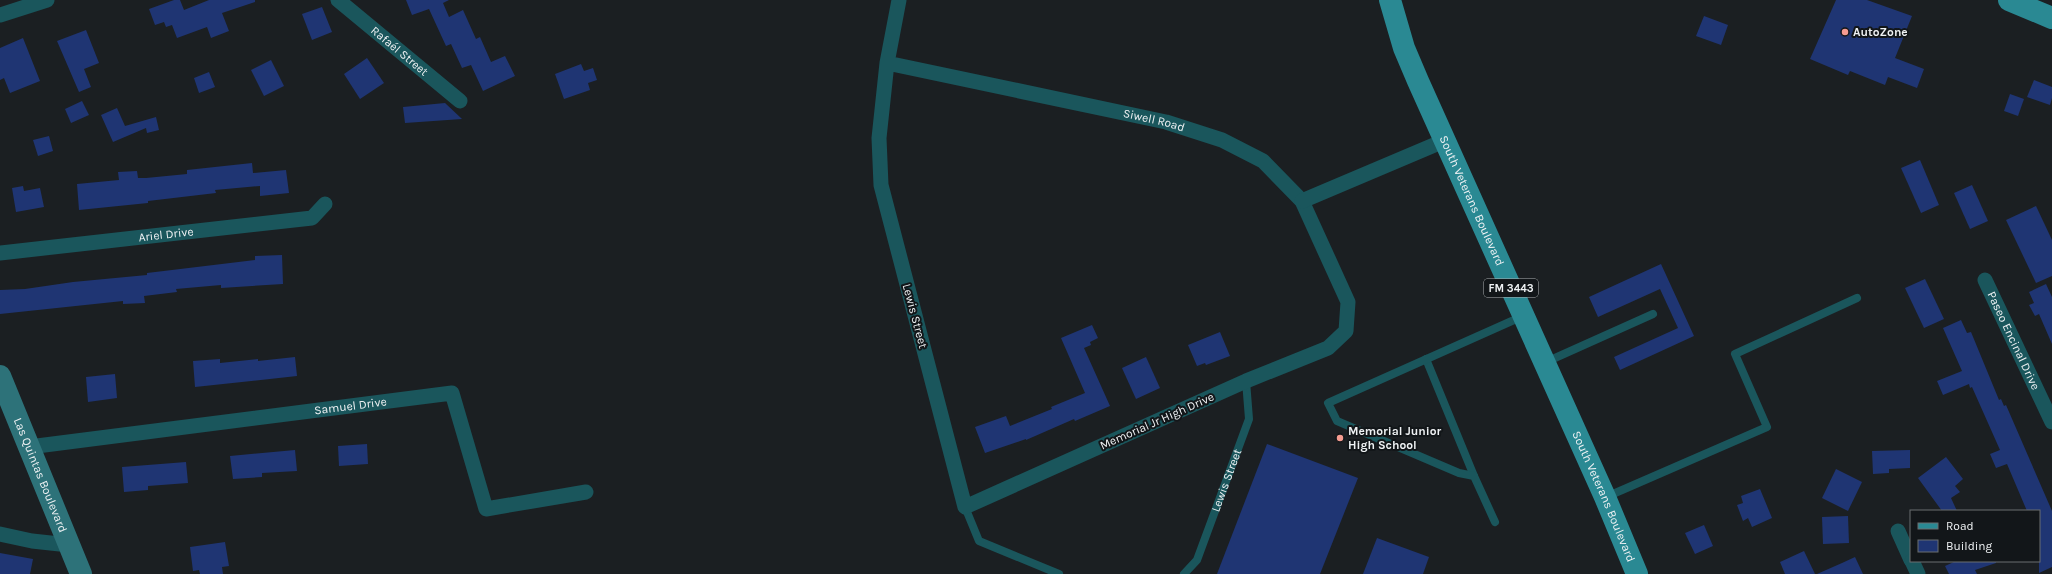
<svg xmlns="http://www.w3.org/2000/svg" width="2052" height="574" font-family="Karla,sans-serif">
<rect width="100%" height="100%" fill="#1b1f22"/>
<!-- building -->
<g fill="#1f3573">
<polygon points="174,0 180,0 184,10 209,0 255,0 255,2 222,13 229,31 211,38 207,27 177,38 172,25 166,27 164,22 155,25 149,9"/>
<polygon points="406,0 449,0 443,3 449,17 463,10 476,39 480,37 491,62 505,56 515,76 483,91 471,65 462,68 451,44 446,46 429,9 412,15"/>
<polygon points="1836,0 1867,0 1912,16 1895,58 1924,69 1917,88 1888,77 1885,85 1850,71 1848,75 1810,59"/>
<polygon points="322,7 332,32 312,40 302,14"/>
<polygon points="1704,16 1728,25 1721,45 1696,36"/>
<polygon points="86,30 99,63 84,69 91,87 79,92 57,41"/>
<polygon points="23,38 40,81 10,93 4,78 0,80 0,48"/>
<polygon points="367,58 384,83 360,99 344,74"/>
<polygon points="271,60 284,86 264,96 251,70"/>
<polygon points="581,64 584,71 593,68 597,80 588,83 590,90 564,99 555,74"/>
<polygon points="209,72 215,87 199,93 194,78"/>
<polygon points="2034,80 2052,87 2052,98 2050,105 2027,97"/>
<polygon points="2010,94 2024,99 2018,116 2004,111"/>
<polygon points="82,101 89,115 71,123 65,109"/>
<polygon points="445,103 462,119 405,123 403,107"/>
<polygon points="117,108 125,126 156,117 159,130 147,133 146,128 113,142 101,115"/>
<polygon points="49,136 53,151 38,156 33,140"/>
<polygon points="1920,160 1939,205 1921,213 1901,168"/>
<polygon points="252,163 253,173 286,170 289,193 260,196 260,186 215,190 216,193 148,201 148,203 79,210 77,184 119,180 118,172 137,171 138,178 146,178 187,174 187,170"/>
<polygon points="1972,185 1988,221 1970,229 1954,193"/>
<polygon points="23,186 24,191 40,188 44,207 16,212 12,188"/>
<polygon points="2036,206 2052,240 2052,276 2036,283 2006,220"/>
<polygon points="282,255 283,284 221,288 221,285 176,289 177,292 144,296 145,303 123,304 123,301 0,314 0,290 25,289 73,282 147,275 147,273 255,260 255,256"/>
<polygon points="1661,264 1694,336 1620,370 1614,357 1678,328 1660,289 1598,317 1589,297"/>
<polygon points="1925,279 1944,319 1924,328 1905,288"/>
<polygon points="2046,284 2052,297 2052,344 2039,314 2035,316 2029,305 2034,303 2029,292"/>
<polygon points="1961,320 1967,333 1971,332 1999,400 2001,399 2004,406 2006,405 2052,511 2052,567 2039,573 2039,511 2027,511 2007,464 1996,468 1990,454 2000,450 1972,387 1970,388 1969,384 1943,395 1937,381 1962,371 1943,328"/>
<polygon points="1092,325 1098,338 1090,342 1091,345 1084,348 1110,406 1075,421 1074,419 1026,440 1026,439 985,453 975,427 1006,416 1010,426 1052,409 1051,407 1085,393 1061,338"/>
<polygon points="1220,332 1230,356 1206,365 1205,363 1197,366 1188,345"/>
<polygon points="295,357 297,376 195,387 193,361 220,359 220,363 258,359 258,361"/>
<polygon points="1146,357 1160,388 1136,399 1122,368"/>
<polygon points="115,374 117,398 88,402 86,377"/>
<polygon points="367,444 368,464 339,466 338,446"/>
<polygon points="1267,444 1358,478 1320,574 1217,574"/>
<polygon points="295,450 297,471 262,473 262,477 233,479 230,456"/>
<polygon points="1910,450 1910,468 1889,469 1889,473 1873,474 1872,451"/>
<polygon points="1946,457 1963,479 1955,486 1960,492 1951,498 1957,511 1942,511 1918,478"/>
<polygon points="186,462 188,483 148,486 148,490 124,492 122,467"/>
<polygon points="1836,469 1862,482 1848,511 1822,498"/>
<polygon points="1760,489 1772,518 1752,527 1748,518 1743,521 1737,505 1743,503 1741,496"/>
<polygon points="1848,516 1849,543 1823,544 1822,517"/>
<polygon points="1704,525 1713,546 1695,554 1685,533"/>
<polygon points="1377,538 1429,557 1423,574 1363,574"/>
<polygon points="225,542 229,566 222,567 223,574 200,574 199,570 193,571 190,547"/>
<polygon points="1804,551 1815,574 1785,574 1780,562"/>
<polygon points="0,553 33,559 30,574 0,574"/>
<polygon points="1855,557 1863,574 1817,574 1842,563"/>
<polygon points="1956,561 1996,561 1996,563 1975,570 1977,574 1949,574 1945,566"/>
</g>
<g fill="none" stroke-linecap="round" stroke-linejoin="round">
<!-- lane -->
<g stroke="#1a565c" stroke-width="8">
<polyline points="1426,359 1474,476"/>
<polyline points="1546,362 1653,314"/>
<polyline points="1606,497 1767,427 1735,354 1857,298"/>
<polyline points="965,507 979,541 1059,574"/>
<polyline points="1495,522 1474,476 1459,473 1337,421 1328,403 1523,316"/>
<path id="s1" d="M1184 574 1197 560 1249 419 1246 381"/>
</g>
<!-- street -->
<g stroke="#1a565c" stroke-width="15">
<path id="s2" d="M338 0 460 101"/>
<polyline points="0,15 47,0"/>
<path id="s3" d="M887 63 1166 122 1222 140 1263 161 1302 201 1348 302 1346 331 1328 348 1246 381 965 507 881 185 879 138 887 63 899 0"/>
<polyline points="1302,201 1446,140"/>
<path id="s4" d="M0 253 312 218 325 204"/>
<path id="s5" d="M1985 280 2052 422"/>
<path id="s6" d="M29 447 452 393 486 509 586 492"/>
<polyline points="1898,531 1911,560"/>
<polyline points="0,534 32,541 69,545"/>
<polyline points="1912,561 1918,574"/>
</g>
<!-- secondary -->
<path stroke="#2d7279" stroke-width="22" id="s7" d="M0 376 81 574"/>
<!-- primary -->
<g stroke="#2a8993" stroke-width="22">
<path id="s8" d="M1390 0 1404 48 1418 81 1605 497 1637 574"/>
<polyline points="2009,0 2052,18"/>
</g>
</g>
<!-- markers -->
<g fill="#f59c91" stroke="#121619" stroke-width="1.5">
<circle cx="1845" cy="32" r="4"/>
<circle cx="1340" cy="438" r="4"/>
</g>
<g text-anchor="middle" stroke-width="4" stroke-linejoin="round" paint-order="stroke">
<!-- shield labels -->
<rect fill="#121619" stroke="#adb0b2" stroke-width="1" x="1484" y="279" width="54" height="18" rx="3"/>
<g font-size="11" font-weight="bold" fill="#eff2f4">
<text x="1511" y="292">FM 3443</text>
</g>
<!-- poi labels -->
<g font-size="12" font-weight="bold" fill="#eff2f4" stroke="#121619" text-anchor="start">
<text x="1853" y="36">AutoZone</text>
<text x="1348" y="435">Memorial Junior<tspan x="1348" dy="14">High School</tspan></text>
</g>
<!-- street labels -->
<g font-size="12" fill="#eff2f4" stroke="#121619">
<text dy="4" stroke="none"><textPath href="#s2" startOffset="80">Rafaél Street</textPath></text>
<text dy="4" stroke="none"><textPath href="#s3" startOffset="273">Siwell Road</textPath></text>
<text dy="4" stroke="none"><textPath href="#s8" startOffset="217">South Veterans Boulevard</textPath></text>
<text dy="4" stroke="none"><textPath href="#s4" startOffset="167">Ariel Drive</textPath></text>
<text transform="translate(915 316) rotate(75)" y="4">Lewis Street</text>
<text dy="4" stroke="none"><textPath href="#s5" startOffset="67">Paseo Encinal Drive</textPath></text>
<text dy="4" stroke="none"><textPath href="#s6" startOffset="324">Samuel Drive</textPath></text>
<text transform="translate(1157 421) rotate(-24)" y="4">Memorial Jr High Drive</text>
<text dy="4" stroke="none"><textPath href="#s7" startOffset="107">Las Quintas Boulevard</textPath></text>
<text dy="4" stroke="none"><textPath href="#s1" startOffset="104">Lewis Street</textPath></text>
<text dy="4" stroke="none"><textPath href="#s8" startOffset="541">South Veterans Boulevard</textPath></text>
</g>
</g>
<!-- legend -->
<rect x="1910" y="510" width="130" height="52" fill="#121619" stroke="#6a6e71"/>
<rect x="1918" y="523" width="20" height="6" fill="#2a8993" stroke="#6a6e71"/>
<text x="1946" y="530" font-size="12" fill="#eff2f4">Road</text>
<rect x="1918" y="540" width="20" height="12" fill="#1f3573" stroke="#6a6e71"/>
<text x="1946" y="550" font-size="12" fill="#eff2f4">Building</text>
</svg>
